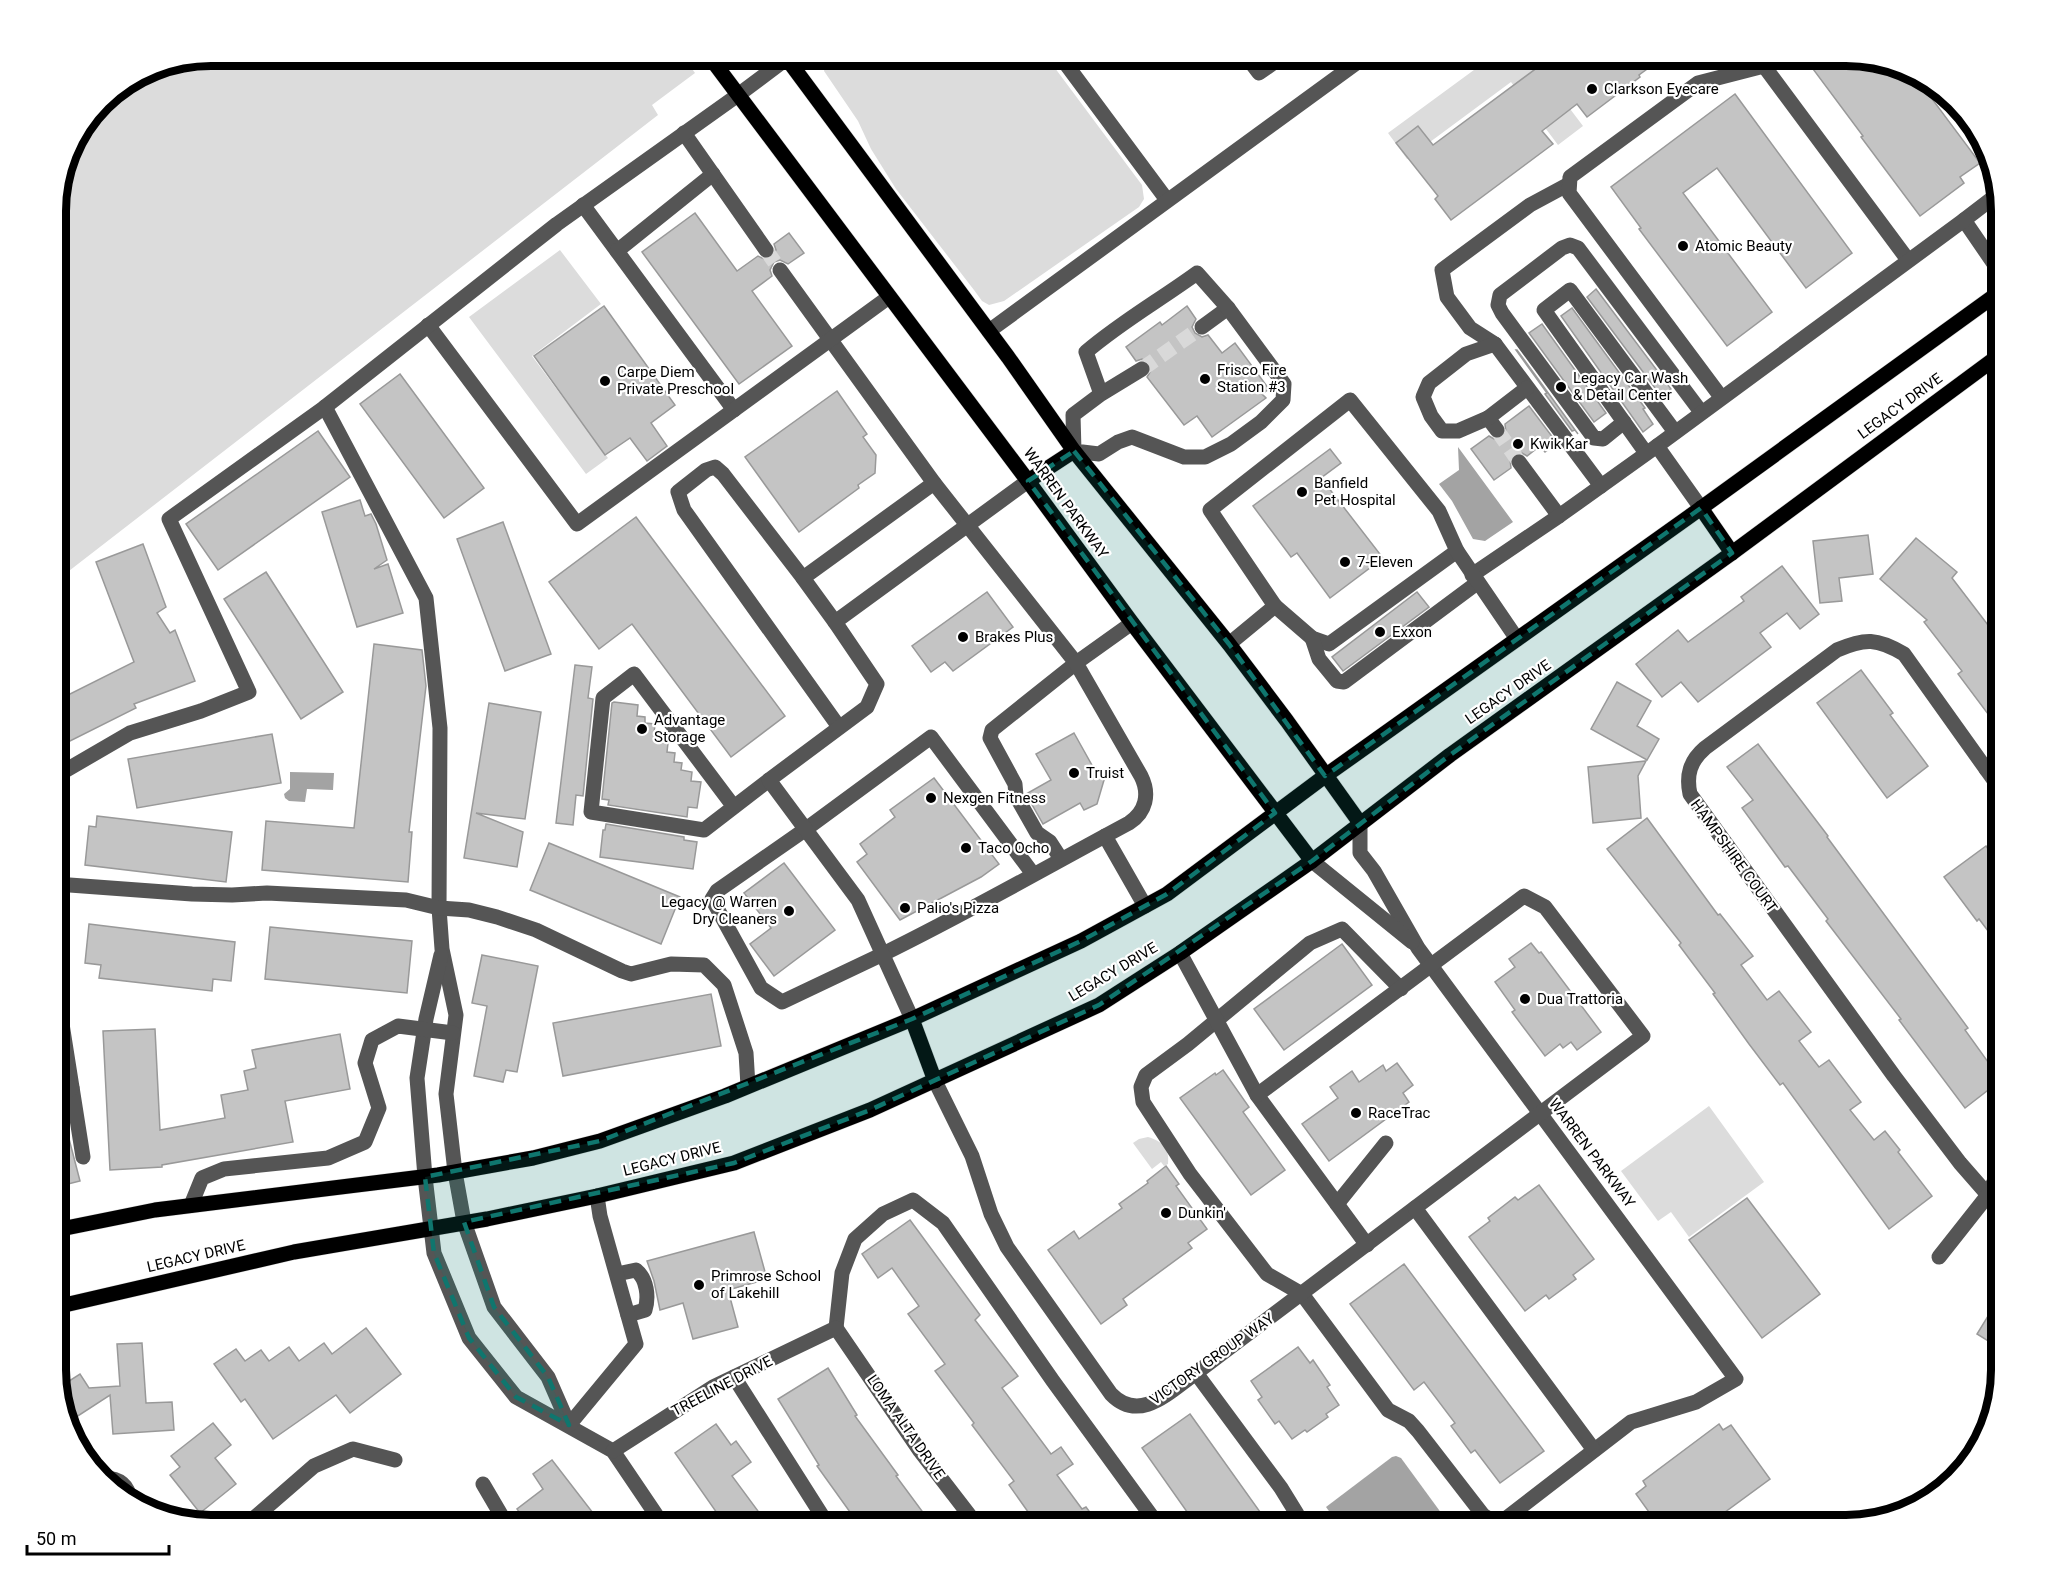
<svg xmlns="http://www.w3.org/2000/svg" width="2057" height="1581" font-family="Roboto,sans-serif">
<rect width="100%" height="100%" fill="#fff"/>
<!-- green -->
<g fill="#dcdcdc">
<polygon points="211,56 683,56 695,73 652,105 658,115 56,581 56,200 72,142 108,94 152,67"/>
<polygon points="827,56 1046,56 1142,185 1144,199 1139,207 1004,301 989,305 982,301 974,290 896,189 871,149 858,121 824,71"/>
<polygon points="1493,56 1530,56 1583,126 1558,145 1511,82 1407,159 1388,133"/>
<polygon points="560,250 601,304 532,356 608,458 586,474 469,317"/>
<polygon points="1709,1106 1764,1182 1689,1237 1671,1212 1658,1221 1621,1171"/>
<path d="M1148 1137C1162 1141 1170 1149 1168 1164L1164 1166 1161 1162 1152 1169 1133 1143 1139 1139Z"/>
</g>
<!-- water -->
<g fill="#a3a3a3">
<polygon points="1458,447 1513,522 1485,541 1473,539 1452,501 1439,484 1459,470"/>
<polygon points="290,772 334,773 333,790 307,789 305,802 289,801 285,798 284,794 290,789"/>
<polygon points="1396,1456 1401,1458 1450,1525 1339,1525 1326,1507 1392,1457"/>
</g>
<!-- building -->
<g fill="#c4c4c4" stroke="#999" stroke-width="1.5">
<polygon points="1553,56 1665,56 1639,75 1640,77 1587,117 1577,104 1542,131 1553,144 1451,220 1435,199 1438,196 1396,143 1418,126 1433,145"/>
<polygon points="1831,56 1846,56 1896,64 1912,72 1980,163 1960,177 1964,183 1920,216 1861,137 1863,136 1813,69"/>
<polygon points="1735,94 1852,253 1806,288 1717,168 1683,193 1772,312 1727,346 1639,229 1641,228 1611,187"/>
<polygon points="695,213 737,271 758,256 766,260 772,258 776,250 774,244 789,233 804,253 788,264 780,260 774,262 770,270 772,276 752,291 792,346 739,384 642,252"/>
<polygon points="1596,289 1671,389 1661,396 1587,297"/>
<polygon points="604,306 675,405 651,423 667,446 647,461 630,438 605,455 534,356"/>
<polygon points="1187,306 1196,319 1192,327 1195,333 1202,337 1208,335 1222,353 1235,343 1269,389 1262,394 1266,398 1212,437 1197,416 1184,425 1147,377 1152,369 1150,363 1142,359 1136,361 1126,347 1160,322 1162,325"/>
<polygon points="1572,308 1645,408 1643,409 1653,424 1643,432 1561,316"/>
<polygon points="1542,324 1606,413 1594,422 1529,333"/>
<polygon points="1516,350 1517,350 1578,434 1575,430 1572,431 1545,394 1547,393"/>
<polygon points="400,374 484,488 444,518 360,404"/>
<polygon points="837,391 867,434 863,437 876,455 875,473 858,485 859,488 799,532 745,457"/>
<polygon points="1529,406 1557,443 1545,452 1540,446 1527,456 1522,453 1514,454 1510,459 1511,468 1494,480 1471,449 1489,436 1494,439 1502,438 1506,433 1505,424"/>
<polygon points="318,431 350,477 218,570 186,524"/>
<polygon points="1330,449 1341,463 1321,478 1383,558 1330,598 1297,553 1291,557 1253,506"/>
<polygon points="360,500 365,516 371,514 376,524 387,560 374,569 388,564 403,613 357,627 322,512"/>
<polygon points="636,517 785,716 731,757 632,624 599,649 549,582"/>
<polygon points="503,522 551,654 505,671 457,539"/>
<polygon points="1868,535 1873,574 1839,578 1842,601 1820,603 1813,541"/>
<polygon points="1916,538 1957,572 1952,578 2001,642 2001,710 1991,718 1958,674 1962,671 1924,622 1927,620 1880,579"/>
<polygon points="143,544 166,607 157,613 170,633 175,630 195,681 134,704 136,708 56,748 56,701 134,662 96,562"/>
<polygon points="1782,566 1819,614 1800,629 1787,613 1760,633 1771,647 1698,702 1681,682 1662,697 1636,664 1678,630 1688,642 1744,601 1741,597"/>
<polygon points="266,572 343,692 301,719 224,599"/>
<polygon points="987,592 1013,627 953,671 945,662 931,672 912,646"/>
<polygon points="1417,592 1429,607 1343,671 1332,657"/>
<polygon points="374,644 422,650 426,686 409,832 412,832 408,882 262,870 266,821 354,828"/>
<polygon points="575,665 592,667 588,698 593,699 583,796 576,795 573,825 556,823"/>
<polygon points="1861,670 1893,713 1890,715 1928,766 1887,798 1817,703"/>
<polygon points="1617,682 1651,701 1637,726 1659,739 1647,760 1591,729"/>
<polygon points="614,702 638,705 637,716 645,717 645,723 655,724 654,734 660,734 659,742 668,743 667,752 675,753 674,762 682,763 681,770 692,772 691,781 701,782 697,808 688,807 687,817 608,805 609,800 602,799 612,703"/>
<polygon points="489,703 541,712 525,819 476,813 523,832 517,867 464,858"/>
<polygon points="1074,733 1093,767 1095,766 1104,780 1097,804 1084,810 1080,803 1043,824 1026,794 1051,780 1036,754"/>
<polygon points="272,734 281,783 137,808 128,759"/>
<polygon points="1758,744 1828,836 1827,837 1968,1028 1965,1030 2001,1080 1965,1108 1899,1020 1901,1019 1826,921 1828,919 1788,866 1785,867 1742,808 1753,800 1727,767"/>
<polygon points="1646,761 1638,776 1641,818 1593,823 1588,767"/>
<polygon points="934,778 999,864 981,877 900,920 857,862 867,854 860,844 895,817 890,810"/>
<polygon points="97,816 232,832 226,882 85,865 89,826 96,827"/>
<polygon points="1647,818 1718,915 1720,914 1753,956 1741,965 1767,1000 1779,991 1811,1032 1799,1041 1819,1067 1829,1060 1861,1102 1850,1110 1874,1140 1885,1131 1900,1150 1898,1152 1932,1196 1889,1229 1783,1083 1780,1085 1749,1044 1713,994 1715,993 1679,945 1681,943 1607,849"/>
<polygon points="606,824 684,837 684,840 697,842 693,869 600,857 603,830 605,830"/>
<polygon points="549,843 680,897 661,944 530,890"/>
<polygon points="1986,846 2001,867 2001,948 1979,919 1977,921 1944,877"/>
<polygon points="784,863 835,930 774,976 750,944 771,928 744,893"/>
<polygon points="89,924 235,942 231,981 213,979 212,991 99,978 101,965 85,963"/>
<polygon points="270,927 412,941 407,993 265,979"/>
<polygon points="1531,943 1539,953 1541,952 1601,1032 1577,1050 1571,1042 1563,1048 1560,1044 1545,1056 1512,1012 1515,1010 1495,982 1515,967 1509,959"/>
<polygon points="1342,944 1372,985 1284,1050 1254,1009"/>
<polygon points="482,955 538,966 517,1072 506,1070 503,1082 474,1076 487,1006 472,1003"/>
<polygon points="711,994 721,1046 563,1076 553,1023"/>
<polygon points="155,1029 160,1130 225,1118 221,1095 248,1090 244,1071 256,1068 252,1050 340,1034 350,1089 285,1101 293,1142 162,1165 162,1167 110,1170 103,1031"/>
<polygon points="1397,1063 1413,1085 1403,1093 1409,1102 1329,1161 1302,1124 1338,1098 1330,1087 1352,1071 1359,1082 1383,1065 1386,1071"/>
<polygon points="1223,1070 1249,1107 1243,1112 1285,1170 1251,1195 1180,1098 1215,1073 1216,1075"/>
<polygon points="61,1108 80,1181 56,1187 56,1109"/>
<polygon points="1166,1166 1179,1184 1176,1186 1207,1229 1188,1243 1192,1248 1123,1299 1127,1305 1101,1324 1048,1250 1074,1231 1079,1239 1122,1208 1119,1204 1148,1183 1147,1181"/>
<polygon points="1539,1185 1594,1259 1573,1275 1576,1279 1549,1299 1546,1295 1525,1311 1469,1237 1490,1221 1488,1218 1515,1197 1518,1200"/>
<polygon points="1747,1198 1820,1294 1762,1338 1689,1240"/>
<polygon points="910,1220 980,1315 975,1320 1018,1376 1002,1388 1051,1454 1061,1447 1073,1464 1057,1475 1082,1509 1086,1507 1100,1526 1038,1526 1009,1485 1014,1481 972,1425 974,1423 935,1371 945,1364 908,1314 919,1306 892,1268 878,1278 862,1254"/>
<polygon points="754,1232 767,1279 728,1290 738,1327 693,1339 683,1303 660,1310 654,1281 647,1261"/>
<polygon points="1404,1264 1544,1451 1500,1483 1475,1450 1471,1453 1451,1426 1455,1423 1424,1382 1414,1390 1350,1304"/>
<polygon points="2001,1295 2001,1349 1977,1334"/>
<polygon points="366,1328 401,1374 350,1413 336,1395 273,1439 245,1399 241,1402 214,1364 236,1349 245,1361 261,1350 269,1361 289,1347 299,1361 324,1343 332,1354"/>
<polygon points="142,1343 146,1403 172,1402 174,1430 113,1434 110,1395 67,1423 58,1388 80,1374 89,1388 120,1386 117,1344"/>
<polygon points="1298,1347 1310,1363 1313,1360 1330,1385 1327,1387 1339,1405 1326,1414 1328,1417 1307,1432 1305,1430 1292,1439 1279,1421 1275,1424 1258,1400 1262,1397 1251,1381"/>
<polygon points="828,1368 857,1415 855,1416 898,1475 896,1476 933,1526 860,1526 817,1466 819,1465 778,1399"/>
<polygon points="1190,1414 1270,1526 1197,1526 1142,1448"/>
<polygon points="213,1423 231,1445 215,1458 236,1484 200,1513 170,1475 180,1467 171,1456"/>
<polygon points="716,1424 731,1445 736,1441 751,1462 732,1476 769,1526 722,1526 714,1515 717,1513 675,1453"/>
<polygon points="1719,1424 1723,1430 1731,1425 1770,1479 1706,1526 1659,1526 1636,1494 1646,1486 1643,1481"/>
<polygon points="552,1460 603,1526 529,1526 517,1509 543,1489 533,1474"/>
</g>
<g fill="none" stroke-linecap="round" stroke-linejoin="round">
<!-- minor-tunnel -->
<g stroke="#d9d9d9" stroke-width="15" stroke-dasharray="15 8" stroke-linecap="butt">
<polyline points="766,250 780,270"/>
<polyline points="1142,369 1202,327"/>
<polyline points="1497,430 1519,462"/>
</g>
<defs>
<g id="major">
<polyline points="709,56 1028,481 1132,623 1312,861"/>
<polyline points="785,56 1008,357 1074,451 1229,644 1287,721 1360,823"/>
<polyline points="1028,481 1074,451"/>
<polyline points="1701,508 1732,553"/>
<polyline points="912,1019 935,1081"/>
<polyline points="56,1230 155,1210 438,1175 533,1158 600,1141 725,1096 912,1019 1081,941 1167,894 1325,776 1690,516 2001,291"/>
<polyline points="56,1307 294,1252 487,1219 597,1196 734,1163 870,1110 1099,1005 1180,953 1312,861 1450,755 1732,553 2001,354"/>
</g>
</defs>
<!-- major casing -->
<use href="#major" stroke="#dbdbdb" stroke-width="16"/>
<!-- minor -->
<g stroke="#555" stroke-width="15">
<polyline points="235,56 237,56"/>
<polyline points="1060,56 1167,200"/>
<polyline points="1246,56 1259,73 1283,56"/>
<polyline points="1764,66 1908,260"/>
<polyline points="684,133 766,250"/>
<polyline points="1569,184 1530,205 1442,270 1447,297 1470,328 1495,344 1601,486"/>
<polyline points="1998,194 1964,220 2001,274"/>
<polyline points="583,205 734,410"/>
<polyline points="617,251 713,174"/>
<polyline points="780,270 934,483"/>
<polyline points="428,325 577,524 889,297"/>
<polyline points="1202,327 1228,308"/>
<polyline points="989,331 1366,56"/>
<polyline points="1495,344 1466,354 1429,383 1423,397 1431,416 1442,431 1458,431 1488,418 1497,430"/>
<path d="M1101 394 1086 352C1121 322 1160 300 1197 273L1228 308 1284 384 1283 400 1261 422 1231 444 1205 457H1184L1132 437 1118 442 1099 454 1074 451 1073 415 1101 394 1142 369"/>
<polyline points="1721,397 1569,193 1570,177 1698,83 1764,66 1775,56"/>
<polyline points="325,407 426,598 440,728 439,908 442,949 456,1015 446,1094 455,1172 464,1222 494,1307 548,1377 569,1425"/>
<polyline points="1488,418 1527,388"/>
<polyline points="1624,422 1603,439 1594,438 1502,313 1498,305 1500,295 1562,248 1570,245 1578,248 1701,412"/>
<polyline points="1657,446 1964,220"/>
<polyline points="1646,453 1544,310 1570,290 1675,432"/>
<polyline points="1519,462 1559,516"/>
<polyline points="1472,575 1559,516 1657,446 1701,508"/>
<polyline points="803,578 723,474 715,467 706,470 678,492 684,510 839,727"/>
<polyline points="1275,606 1312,638 1329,644 1457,551"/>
<polyline points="835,622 803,578 934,483 1076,663 992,730 990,738 1015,784 1016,796 1037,833 1050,842 1061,859"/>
<polyline points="1312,638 1319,659 1337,681 1344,682 1477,583"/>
<polyline points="1229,644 1275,606 1210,510 1350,400 1439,511 1457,551 1517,639"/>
<polyline points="1986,769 2001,757"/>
<polyline points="56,776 130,733 201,711 249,692 169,519 325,407 557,224 738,95 790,56"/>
<polyline points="734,807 634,674 603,698 591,812 704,830 769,780"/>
<polyline points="1360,823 1360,853 1374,871 1418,948 1736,1379 1696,1402 1631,1422 1504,1520 1491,1520 1483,1515 1418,1431 1409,1421 1388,1410 1302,1294 1267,1274 1190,1174 1143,1102 1141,1087 1146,1075 1188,1044 1310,943 1342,929 1401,989"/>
<polyline points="1105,836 1145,906"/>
<polyline points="56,840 59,774"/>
<polyline points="1312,861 1412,942"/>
<path d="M1033 874 931 737 806 829 717 891 712 899 761 988 782 1002C815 986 848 971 881 955 965 914 1047 867 1129 823 1146 812 1150 794 1141 776L1076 663 1132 623"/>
<polyline points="56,884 192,894 232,895 267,893 406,900 439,908 469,910 497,917 536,930 622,971 631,974 671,964 704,965 724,985 746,1053 748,1086"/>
<polyline points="1180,953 1257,1095 1367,1245"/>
<polyline points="441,955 426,1019 417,1078 425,1177 434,1253 469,1338 516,1397 613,1451 663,1525"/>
<polyline points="56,986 83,1157"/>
<polyline points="912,1019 858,900 769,780 867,707 877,684 835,622 1028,481"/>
<path d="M935 1081 972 1156 991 1214 1007 1247 1111 1394C1140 1424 1170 1391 1196 1373L1643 1036 1545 907 1524 896 1257 1095"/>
<polyline points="56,1097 72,1088"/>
<path d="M1988 1195 1960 1163 1894 1076 1690 794C1686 775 1690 761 1705 748L1837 650C1865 638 1877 638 1904 654L2001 790"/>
<polyline points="1337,1204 1386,1143"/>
<polyline points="191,1205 202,1178 224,1169 328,1158 365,1142 379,1108 365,1063 372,1040 398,1026 453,1033"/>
<polyline points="1415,1208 1594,1450"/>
<polyline points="1939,1257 1988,1195 2001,1167"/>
<path d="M617 1274 636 1270C647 1279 649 1297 645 1310L628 1315"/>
<polyline points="836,1328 842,1273 855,1239 883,1214 913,1200 943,1223 1053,1381 1158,1525"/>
<polyline points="836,1328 920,1451 977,1525"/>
<polyline points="1196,1373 1281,1488 1297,1514 1302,1525"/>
<polyline points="734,1377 828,1525"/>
<polyline points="569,1425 636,1344 600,1216 597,1196"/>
<polyline points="613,1451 713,1387 836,1328"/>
<path d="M104 1478C119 1478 129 1485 130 1501"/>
<polyline points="483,1484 507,1525"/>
<polyline points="246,1525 314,1466 353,1449 395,1460"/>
</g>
<!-- major -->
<use href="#major" stroke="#000" stroke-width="15"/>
</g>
<!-- marked area -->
<path fill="#0f766e" fill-opacity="0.2" stroke="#0f766e" stroke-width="4.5" stroke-dasharray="12 8" stroke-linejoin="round" d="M1074 451 1229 644 1325 776 1701 508 1732 553 1450 755 1312 861 1099 1005 870 1110 734 1163 464 1222 494 1307 548 1377 569 1425 516 1397 469 1338 434 1253 425 1177 600 1141 912 1019 1081 941 1167 894 1275 813 1028 481Z"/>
<!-- markers -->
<g fill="#000" stroke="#fff" stroke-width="2">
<circle cx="1592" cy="89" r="6"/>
<circle cx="1683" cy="246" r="6"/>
<circle cx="1205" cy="379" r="6"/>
<circle cx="605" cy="381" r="6"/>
<circle cx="1561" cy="387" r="6"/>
<circle cx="1518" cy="444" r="6"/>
<circle cx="1302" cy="492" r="6"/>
<circle cx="1345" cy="562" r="6"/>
<circle cx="1380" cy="632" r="6"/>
<circle cx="963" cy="637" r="6"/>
<circle cx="642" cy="729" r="6"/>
<circle cx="1074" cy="773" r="6"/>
<circle cx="931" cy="798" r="6"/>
<circle cx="966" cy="848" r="6"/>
<circle cx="905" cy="908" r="6"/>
<circle cx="789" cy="911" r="6"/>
<circle cx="1525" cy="999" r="6"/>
<circle cx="1356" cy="1113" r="6"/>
<circle cx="1166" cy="1213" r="6"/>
<circle cx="699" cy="1285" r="6"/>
</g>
<g text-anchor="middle" stroke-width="4.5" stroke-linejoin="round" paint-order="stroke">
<!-- poi labels -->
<g font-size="15" fill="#000" stroke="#fff" text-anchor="start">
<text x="1604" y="94">Clarkson Eyecare</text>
<text x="1695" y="251">Atomic Beauty</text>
<text x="1217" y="375">Frisco Fire<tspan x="1217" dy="17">Station #3</tspan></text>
<text x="617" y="377">Carpe Diem<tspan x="617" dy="17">Private Preschool</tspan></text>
<text x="1573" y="383">Legacy Car Wash<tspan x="1573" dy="17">&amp; Detail Center</tspan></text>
<text x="1530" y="449">Kwik Kar</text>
<text x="1314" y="488">Banfield<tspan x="1314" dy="17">Pet Hospital</tspan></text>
<text x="1357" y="567">7-Eleven</text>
<text x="1392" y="637">Exxon</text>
<text x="975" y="642">Brakes Plus</text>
<text x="654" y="725">Advantage<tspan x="654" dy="17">Storage</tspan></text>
<text x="1086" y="778">Truist</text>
<text x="943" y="803">Nexgen Fitness</text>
<text x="978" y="853">Taco Ocho</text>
<text x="777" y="907" text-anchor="end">Legacy @ Warren<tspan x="777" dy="17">Dry Cleaners</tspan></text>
<text x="917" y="913">Palio's Pizza</text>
<text x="1537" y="1004">Dua Trattoria</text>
<text x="1368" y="1118">RaceTrac</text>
<text x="1178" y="1218">Dunkin'</text>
<text x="711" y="1281">Primrose School<tspan x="711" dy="17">of Lakehill</tspan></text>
</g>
<!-- street labels -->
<g font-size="15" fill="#000" stroke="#fff">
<text transform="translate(1900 406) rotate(-36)" y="5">LEGACY DRIVE</text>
<text transform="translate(1066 503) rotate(54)" y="5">WARREN PARKWAY</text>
<text transform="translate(1508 692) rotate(-35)" y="5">LEGACY DRIVE</text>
<text transform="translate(1734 856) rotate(54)" y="5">HAMPSHIRE COURT</text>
<text transform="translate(1113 972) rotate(-31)" y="5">LEGACY DRIVE</text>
<text transform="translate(1592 1153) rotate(53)" y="5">WARREN PARKWAY</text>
<text transform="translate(672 1159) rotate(-14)" y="5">LEGACY DRIVE</text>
<text transform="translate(196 1256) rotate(-13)" y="5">LEGACY DRIVE</text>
<text transform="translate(1212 1359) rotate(-35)" y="5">VICTORY GROUP WAY</text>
<text transform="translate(722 1386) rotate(-28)" y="5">TREELINE DRIVE</text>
<text transform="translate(906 1427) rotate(55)" y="5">LOMA ALTA DRIVE</text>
</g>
</g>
<!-- crop -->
<path d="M0 0H2057V1581H0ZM211 66H1846A145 145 0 0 1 1991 211V1370A145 145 0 0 1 1846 1515H211A145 145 0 0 1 66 1370V211A145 145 0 0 1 211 66Z" fill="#fff" fill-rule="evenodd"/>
<path fill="none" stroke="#000" stroke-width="8" d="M211 66H1846A145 145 0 0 1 1991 211V1370A145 145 0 0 1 1846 1515H211A145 145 0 0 1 66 1370V211A145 145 0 0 1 211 66Z"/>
<!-- scale -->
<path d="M27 1545v9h142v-9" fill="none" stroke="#000000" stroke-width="3"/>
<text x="36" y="1545" font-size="18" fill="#000000" stroke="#ffffff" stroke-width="4.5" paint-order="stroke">50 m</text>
</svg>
